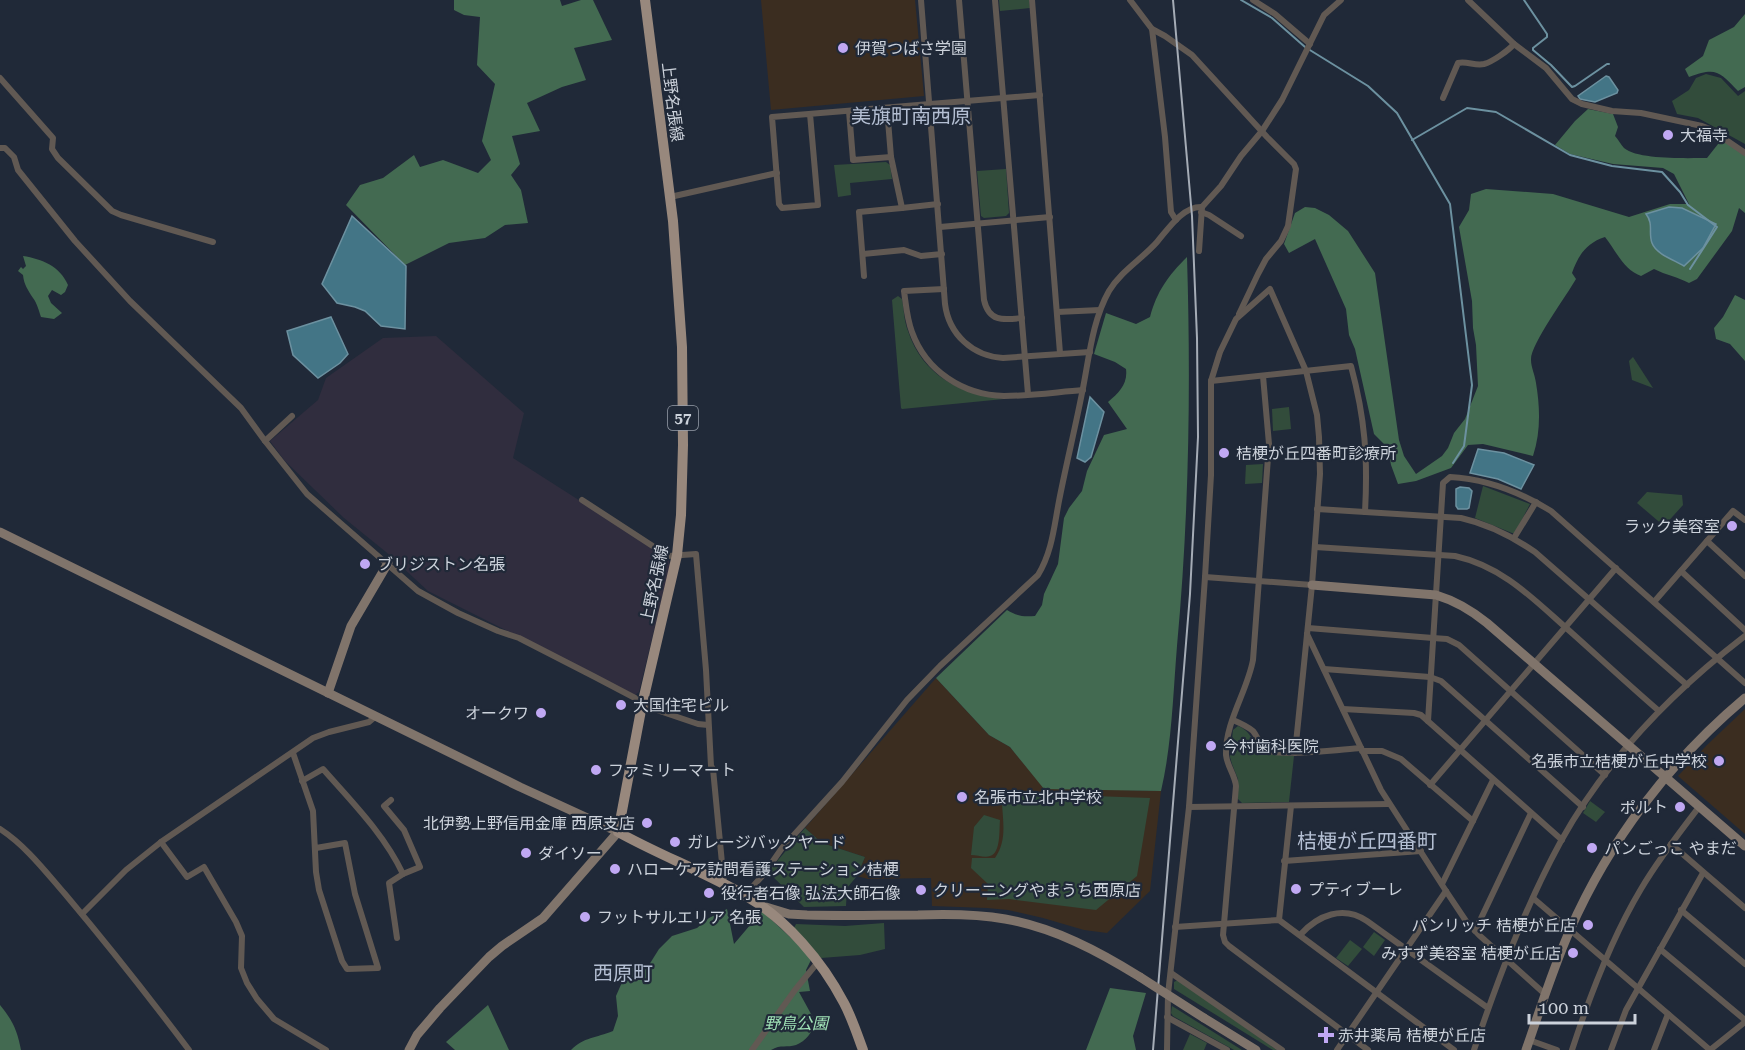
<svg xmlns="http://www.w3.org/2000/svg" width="1745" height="1050" font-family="'Roboto Serif','Noto Sans JP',serif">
<rect width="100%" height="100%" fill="#202938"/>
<!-- industrial -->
<polygon fill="#302d3e" points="436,336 524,413 513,458 668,557 670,565 639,692 635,695 428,591 386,552 344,518 285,461 270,441 318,400 326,378 383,338"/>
<!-- education -->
<g fill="#3b2d20">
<polygon points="761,0 915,0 924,96 771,110"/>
<polygon points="936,678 989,735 1010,747 1044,788 1161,791 1150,891 1107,933 1084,930 1043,918 1008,910 987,908 932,906 931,878 868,879 857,876 865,857 822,843 805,828"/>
<polygon points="1745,709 1745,834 1678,776 1707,745"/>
</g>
<!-- green -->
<g fill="#324c3b">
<polygon points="999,0 1029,0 1030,8 1000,11"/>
<polygon points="1706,74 1721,78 1738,96 1745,91 1745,144 1698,118 1677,114 1672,101 1689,90 1696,78"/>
<polygon points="886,162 890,165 892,179 850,183 851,195 838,197 834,165"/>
<polygon points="1006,169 1009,213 1006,216 984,218 981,216 977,171"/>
<path d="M898 296 902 299C904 310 904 321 908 331 922 375 961 395 1004 399L902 409 901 408 892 300Z"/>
<polygon points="1633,357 1653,388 1632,380 1629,361"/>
<polygon points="1289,407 1291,429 1273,431 1272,409"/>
<polygon points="1263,464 1262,483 1245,484 1246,465"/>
<polygon points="1483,486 1530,504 1515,533 1512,533 1475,518"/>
<polygon points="1647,492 1682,495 1683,505 1664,526 1637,503"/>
<path d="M1238 726C1252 731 1253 746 1265 752 1273 756 1285 755 1294 756L1289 802 1242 803 1238 799V779L1232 764 1230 757 1233 730Z"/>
<path d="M1012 793 1150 798 1137 876 1096 910 1009 899 987 900 988 884 971 868 972 858H995C1007 841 1003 823 1002 803Z"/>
<polygon points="1590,801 1605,812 1596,822 1583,813"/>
<path d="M984 815 1000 820C999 830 1001 853 990 856 985 858 977 855 971 855L974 827Z"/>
<polygon points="805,828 822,843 865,857 857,876 847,888 846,906 804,907 768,872"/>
<polygon points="884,923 885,949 860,955 821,958 794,928 796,924 845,926"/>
<polygon points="1374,932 1385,940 1374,956 1363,947"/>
<polygon points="1350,940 1362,949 1348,966 1336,958"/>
<polygon points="1178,980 1277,1050 1273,1050 1174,989 1174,982"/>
<polygon points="1172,1006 1242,1050 1234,1050 1173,1016 1171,1013"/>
<polygon points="1190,1034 1207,1043 1204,1050 1183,1050"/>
</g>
<!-- forest -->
<g fill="#436a51" fill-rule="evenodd">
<polygon points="454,0 560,0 562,6 581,0 593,0 612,40 574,48 586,80 562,87 527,103 540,131 512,136 520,164 511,175 521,190 528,223 505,225 485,238 449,243 405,265 346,205 360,185 383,178 414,155 420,167 443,160 478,173 491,160 482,141 495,84 477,65 480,17 464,15 454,10"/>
<path d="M1745 14V87L1738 91C1719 71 1716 67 1689 77L1685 69 1703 56 1709 40 1734 27Z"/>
<path d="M1588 109 1613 114 1618 127 1615 136C1618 139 1621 145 1624 148 1638 160 1688 158 1707 158L1722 139 1745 156V213L1739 208 1732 231 1697 279 1689 283C1678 277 1666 275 1654 269L1641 276C1624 270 1616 251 1605 237 1586 243 1578 256 1572 273L1576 279C1567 295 1530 345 1531 360 1531 367 1535 375 1536 383 1540 407 1541 432 1533 456L1483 444 1468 445 1451 468 1416 481 1398 484 1391 465 1388 448 1374 434 1355 349 1349 335 1346 309 1315 239 1289 253 1284 244 1295 213 1305 207 1315 208 1329 215 1348 231 1375 273 1399 440 1404 456 1416 474 1442 456 1448 448 1454 433 1465 419 1478 386 1476 345 1473 328 1472 301 1459 227 1469 210 1471 194 1486 189 1553 194 1629 217 1670 204H1689L1674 174 1663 168 1613 164 1570 154 1555 145 1575 121ZM1669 207 1682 208 1716 224 1703 248 1684 265 1651 240 1650 219 1646 214Z"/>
<path d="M23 256C42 259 60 266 68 285L65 292 61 295 52 290 48 296 51 303 62 313 54 319 41 317C39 311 37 303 33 298 28 290 24 285 23 275L18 271 21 267 23 269 26 266Z"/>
<path d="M1187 257C1191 387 1189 517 1177 646 1173 694 1172 744 1161 791L1044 789 1010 747 989 735 936 678 1007 610C1017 616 1023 617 1035 616L1042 605 1044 594 1058 564 1064 518 1069 508 1082 491 1087 471 1104 435 1127 429 1108 402C1119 393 1128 384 1126 369L1115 362 1094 354 1106 313 1136 324 1150 317C1157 291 1168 276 1187 257Z"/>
<polygon points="1735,295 1745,300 1745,361 1730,344 1716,339 1714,328 1723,317"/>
<path d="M727 909 734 944 762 911 805 951 811 960 806 970 810 991 799 992 816 1023C812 1032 806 1041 796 1045 787 1048 781 1044 771 1050H571C584 1037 596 1038 613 1031L618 1016 616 996 630 964 649 965 659 949 672 936 697 928 709 918Z"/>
<polygon points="1110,988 1146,993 1133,1036 1136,1050 1086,1050"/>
<path d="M0 1005C13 1021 17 1030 21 1050H0Z"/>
<polygon points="488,1005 509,1050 455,1050 446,1042"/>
</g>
<!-- water -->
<g fill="#437586" stroke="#6c91a0" stroke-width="1.5">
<polygon points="1606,76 1609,77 1618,90 1617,93 1595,102 1580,99 1578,96"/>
<path d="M1669 207 1682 208 1716 224 1703 248 1684 266C1674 260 1656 254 1652 243 1648 233 1654 224 1646 214Z"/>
<polygon points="352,216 406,266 405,329 381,326 365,311 355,307 337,303 322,284"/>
<polygon points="331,317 348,354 340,363 318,378 293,355 287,331"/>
<polygon points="1090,397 1104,412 1091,457 1085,462 1077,458"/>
<polygon points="1478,449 1504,453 1534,465 1521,489 1498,479 1470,473"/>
<polygon points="1460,487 1469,488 1472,491 1469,508 1467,509 1458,509 1456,506 1456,489"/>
</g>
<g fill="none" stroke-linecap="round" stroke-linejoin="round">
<!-- stream -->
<g stroke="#6c91a0" stroke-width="2">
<polyline points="1241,0 1272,18 1305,47 1368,86 1397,113 1450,204 1472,385 1464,446 1453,463"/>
<polyline points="1524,0 1547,34 1547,37 1533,48 1533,50 1551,65 1572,87 1575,86 1607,64 1609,64"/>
<polyline points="1412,140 1467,108 1496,112 1570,155 1612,166 1662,172 1680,192 1688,205 1717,227 1690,269"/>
</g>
<!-- street -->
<g stroke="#615953" stroke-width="6">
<path d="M921 0 945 304C949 335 973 356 1003 358L1090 352"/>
<path d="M959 0 984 300C989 322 1003 320 1022 318"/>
<polyline points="995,0 1028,394"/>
<polyline points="1032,0 1060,353"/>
<polyline points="1130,0 1152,29 1165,36 1192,55 1267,137 1294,164 1296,169 1288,226 1281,241 1266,259 1258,274 1239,314"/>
<polyline points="1253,0 1275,14 1310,44"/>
<polyline points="1468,0 1514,44 1546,68 1572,99 1582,104 1612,111 1641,113 1702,126 1710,129 1745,153"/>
<polyline points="1152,29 1165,137 1171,212 1176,220"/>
<polyline points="0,78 53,138 52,149 58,158 112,211 121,215 213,242"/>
<path d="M1443 98 1458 63C1467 61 1475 66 1484 64 1492 62 1508 51 1514 44"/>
<polyline points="887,108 891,157 902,208 938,204"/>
<polyline points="849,111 853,160 891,157"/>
<polyline points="810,114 818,205 782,208 779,204 772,117 1040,95"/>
<polyline points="0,148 5,148 14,157 18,170 75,241 130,301 241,408 265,441 307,494 418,591 458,613 498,631 519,638 595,677 635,698 642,705 698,724 708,725"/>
<polyline points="670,197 777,173"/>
<polyline points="1201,212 1209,215 1241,236"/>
<polyline points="940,227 1050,217"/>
<polyline points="1199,251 1202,207 1221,186 1241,156 1262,131 1282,100 1324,15 1341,0"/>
<polyline points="863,254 904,250 921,256 942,254"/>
<polyline points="864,276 859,212 902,208"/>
<path d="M944 289 904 291C906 305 907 319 912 332 926 371 963 395 1004 396 1030 396 1057 392 1083 390"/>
<polyline points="1057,312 1100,310"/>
<path d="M1263 376 1269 444 1253 660C1247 692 1225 722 1226 755 1227 766 1235 775 1236 786L1223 935 1225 942 1229 946 1368 1050"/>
<path d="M1211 381 1351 366C1365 418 1368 458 1365 512"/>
<polyline points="265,441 292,416"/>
<polyline points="582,500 668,556 696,554 706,670 711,766 713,769 724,884"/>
<path d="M1317 509 1461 518C1488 524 1513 537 1535 552L1687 685"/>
<polyline points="1514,538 1536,502"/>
<polyline points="1707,541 1745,576"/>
<path d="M1315 547 1455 556C1505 567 1536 602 1573 634 1602 660 1630 686 1659 711"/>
<polyline points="1681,571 1745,630"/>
<polyline points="1205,577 1312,585"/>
<polyline points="1654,602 1733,511 1745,520"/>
<polyline points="1308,628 1433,638 1447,639 1459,645 1605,775"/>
<polyline points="1307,634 1381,790 1446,891 1466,921 1479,935 1546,995"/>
<polyline points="1324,669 1430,677 1441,681 1583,807"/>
<polyline points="1343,709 1414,713 1421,715 1562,840"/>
<path d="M1233 720C1240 723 1247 726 1253 731 1258 737 1260 746 1267 750 1280 757 1343 749 1361 748"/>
<path d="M1428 721 1443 483 1450 477C1487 479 1520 492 1551 511L1745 683"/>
<polyline points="1362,751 1382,751 1401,759 1473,821"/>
<polyline points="293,753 313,811 316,872 319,890 342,961 347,969 378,968 355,894 345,843 316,848"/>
<path d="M302 781 323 769C352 802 384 834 403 874L420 867 404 830 384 806 391 800"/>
<polyline points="1430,785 1616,568"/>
<polyline points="1189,807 1389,804"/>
<path d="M0 829C26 846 45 871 65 894 108 945 149 997 189 1050"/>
<polyline points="161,842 187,877 204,867 236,922 242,936 241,968 247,983 257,999 274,1019 326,1050"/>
<polyline points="1671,844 1745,908"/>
<polyline points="1284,861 1421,851"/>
<polyline points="1442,884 1493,780"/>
<path d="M745 895 764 874 782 848 842 782 907 700 940 666 1038 575C1052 552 1054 527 1059 501 1066 465 1075 429 1082 393 1089 359 1092 321 1109 291 1121 271 1142 259 1157 242 1168 229 1183 206 1202 207"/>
<polyline points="1533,898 1710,1050"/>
<polyline points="1681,910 1745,964"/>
<polyline points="82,914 126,870 161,842 313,738 329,732 369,722 376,716"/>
<polyline points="1279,920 1291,806"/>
<polyline points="1175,927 1279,920 1454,1050"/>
<polyline points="1475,931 1531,813"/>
<path d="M1300 935C1318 915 1343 905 1367 921L1488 1008"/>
<polyline points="397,938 389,883 403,874"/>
<polyline points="1660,949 1745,1020"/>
<polyline points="1171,973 1282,1050"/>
<polyline points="1167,1017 1227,1050"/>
<polyline points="1529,1040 1557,1050"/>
<polyline points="752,1050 795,990 818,962"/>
<polyline points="1167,1050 1168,994 1189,807 1205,577 1211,475 1211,381 1220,352 1236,319 1270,289 1306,371 1317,415 1319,437 1320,474 1312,585 1295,753"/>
<polyline points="1337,1050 1446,891"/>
<path d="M1474 1050C1498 979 1525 907 1561 841 1606 760 1672 692 1745 636"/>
<path d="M1572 1050C1590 995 1611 939 1641 889 1658 860 1679 833 1699 807"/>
<polyline points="1611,1050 1626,1010 1703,873"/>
<polyline points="1654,1050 1668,1014"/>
<polyline points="1710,1050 1745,1022"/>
</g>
<!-- secondary -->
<g stroke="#80746b" stroke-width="9">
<polyline points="0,532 520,787 618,832 543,918 502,946 489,957 440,1008 417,1035 409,1050"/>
<path d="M1312 585 1436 595C1456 601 1471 610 1487 623L1745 846"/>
<polyline points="328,693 351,626 388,563"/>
<path d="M766 907 789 914 807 915C844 916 881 915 918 915 947 914 977 914 1005 919 1055 928 1098 951 1140 977"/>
<polyline points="1204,1018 1256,1050"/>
<path d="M1526 1050C1540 1010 1553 968 1570 930 1609 841 1670 761 1745 698"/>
</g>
<!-- primary -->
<path stroke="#98887d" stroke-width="10" d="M645 0 673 221 682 347 683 445 681 515 677 555 642 705 618 832C659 855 705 872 746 896 787 920 822 961 844 1003 852 1018 857 1034 863 1050"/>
<!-- rail -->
<polyline stroke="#a5acb6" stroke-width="2" points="1153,1050 1190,594 1198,437 1197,338 1192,216 1173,0"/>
<!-- secondary-bridge -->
<polyline stroke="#80746b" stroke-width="9" points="1140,977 1204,1018"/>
</g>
<!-- markers -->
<g fill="#c0a8f3" stroke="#202938" stroke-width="2">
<circle cx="843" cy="48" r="6"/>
<circle cx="1668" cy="135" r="6"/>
<circle cx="1224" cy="453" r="6"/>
<circle cx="1732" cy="526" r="6"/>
<circle cx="365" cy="564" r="6"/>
<circle cx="621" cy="705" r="6"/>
<circle cx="541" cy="713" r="6"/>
<circle cx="1211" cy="746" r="6"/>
<circle cx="1719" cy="761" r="6"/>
<circle cx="596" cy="770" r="6"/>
<circle cx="962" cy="797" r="6"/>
<circle cx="1680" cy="807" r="6"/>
<circle cx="647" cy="823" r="6"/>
<circle cx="675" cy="842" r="6"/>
<circle cx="1592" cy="848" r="6"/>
<circle cx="526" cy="853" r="6"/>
<circle cx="615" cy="869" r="6"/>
<circle cx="1296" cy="889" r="6"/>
<circle cx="921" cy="890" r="6"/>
<circle cx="709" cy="893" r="6"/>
<circle cx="585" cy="917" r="6"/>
<circle cx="1588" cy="925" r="6"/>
<circle cx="1573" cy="953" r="6"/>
<path d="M1323 1026h6v6h6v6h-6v6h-6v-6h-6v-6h6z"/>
</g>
<g text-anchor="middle" stroke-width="4.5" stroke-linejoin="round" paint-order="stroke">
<!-- shield labels -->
<rect fill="#202938" stroke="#989faa" stroke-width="1.5" x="668" y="406" width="30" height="24" rx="4.5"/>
<g font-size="15" font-weight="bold" fill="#ccd2db">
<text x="683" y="423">57</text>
</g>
<!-- poi labels -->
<g font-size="16" fill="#ccd2db" stroke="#202938" text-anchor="start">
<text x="855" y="54">伊賀つばさ学園</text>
<text x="1680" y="141">大福寺</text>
<text x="1236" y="459">桔梗が丘四番町診療所</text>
<text x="1720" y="532" text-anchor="end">ラック美容室</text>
<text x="377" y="570">ブリジストン名張</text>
<text x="633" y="711">大国住宅ビル</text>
<text x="529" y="719" text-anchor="end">オークワ</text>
<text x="1223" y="752">今村歯科医院</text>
<text x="1707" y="767" text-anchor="end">名張市立桔梗が丘中学校</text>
<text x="608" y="776">ファミリーマート</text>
<text x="974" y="803">名張市立北中学校</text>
<text x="1668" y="813" text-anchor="end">ポルト</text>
<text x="635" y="829" text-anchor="end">北伊勢上野信用金庫 西原支店</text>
<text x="687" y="848">ガレージバックヤード</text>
<text x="1604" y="854">パンごっこ やまだ</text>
<text x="538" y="859">ダイソー</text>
<text x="627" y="875">ハローケア訪問看護ステーション桔梗</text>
<text x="1308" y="895">プティブーレ</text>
<text x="933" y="896">クリーニングやまうち西原店</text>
<text x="721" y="899">役行者石像 弘法大師石像</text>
<text x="597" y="923">フットサルエリア 名張</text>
<text x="1576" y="931" text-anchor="end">パンリッチ 桔梗が丘店</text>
<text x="1561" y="959" text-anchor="end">みすず美容室 桔梗が丘店</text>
<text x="1338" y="1041">赤井薬局 桔梗が丘店</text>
</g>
<!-- street labels -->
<g font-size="16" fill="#ccd2db" stroke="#202938">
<text transform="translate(673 102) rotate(83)" y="6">上野名張線</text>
<text transform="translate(654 584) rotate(-78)" y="6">上野名張線</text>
</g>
<!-- park labels -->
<g font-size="16" font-style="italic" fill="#a0e3b7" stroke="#202938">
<text x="796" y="1029">野鳥公園</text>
</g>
<!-- quarter labels -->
<g font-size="20" fill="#b4bfd3" stroke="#202938">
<text x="911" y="123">美旗町南西原</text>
<text x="1367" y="848">桔梗が丘四番町</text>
<text x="623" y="980">西原町</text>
</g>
</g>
<!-- scale -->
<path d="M1529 1014v9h106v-9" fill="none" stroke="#ccd2db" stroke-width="3"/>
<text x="1538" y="1014" font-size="18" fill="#ccd2db" stroke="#202938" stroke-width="4.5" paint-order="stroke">100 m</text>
</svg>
